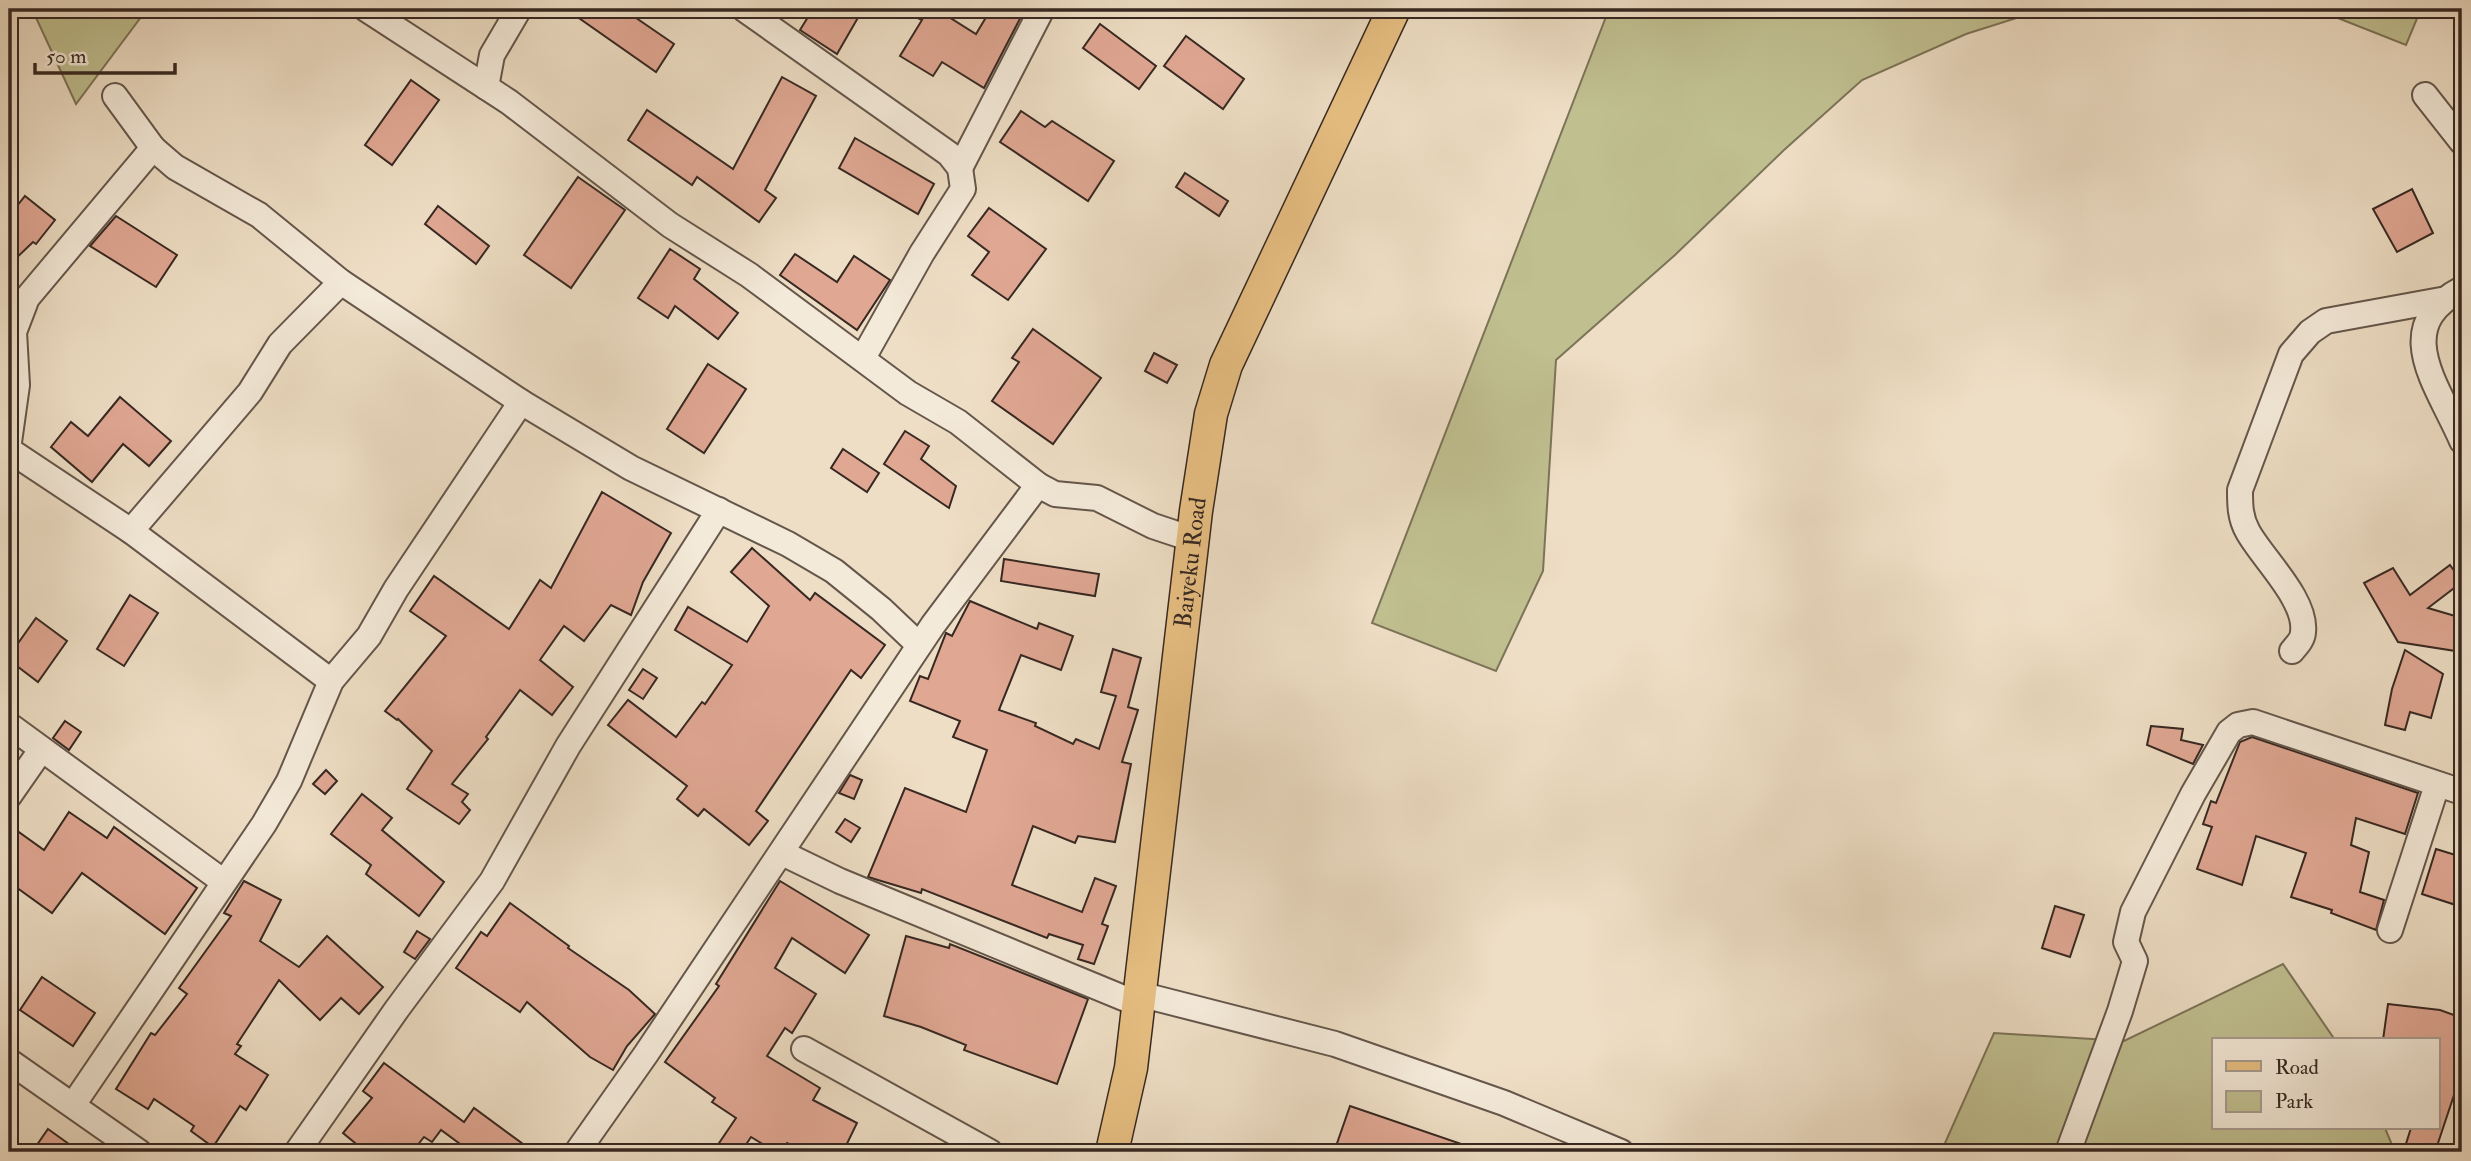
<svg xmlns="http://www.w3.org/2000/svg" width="2471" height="1161" font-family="'IM FELL Double Pica',serif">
<rect width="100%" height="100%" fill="#eedec5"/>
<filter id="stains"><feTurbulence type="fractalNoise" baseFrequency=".00286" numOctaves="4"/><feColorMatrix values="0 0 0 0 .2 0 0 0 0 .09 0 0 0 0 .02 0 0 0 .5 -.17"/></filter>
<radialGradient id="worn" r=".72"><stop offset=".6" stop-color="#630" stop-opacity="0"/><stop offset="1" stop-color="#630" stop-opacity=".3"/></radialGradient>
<!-- green -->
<g fill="#c0bf90" stroke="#7c7459" stroke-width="2">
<polygon points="32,9 147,9 76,104"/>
<polygon points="1609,9 2045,9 1966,34 1862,80 1784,150 1675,255 1556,360 1543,571 1496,671 1372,623"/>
<polygon points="2315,9 2421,9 2406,45"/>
<polygon points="2283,964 2335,1040 2214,1040 2214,1128 2385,1128 2395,1152 1941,1152 1994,1033 2124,1041"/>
</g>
<!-- building -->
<g fill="#e0a793" stroke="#372822" stroke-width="2">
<polygon points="566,9 623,9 674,44 656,72"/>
<polygon points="813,9 863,9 837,54 800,30"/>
<polygon points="899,9 936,9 976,34 991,9 1025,9 984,88 942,62 933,76 900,56 922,20"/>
<polygon points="1100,24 1156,66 1139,89 1083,48"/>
<polygon points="1186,36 1244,79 1223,109 1164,66"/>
<polygon points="782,77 816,96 765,190 776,198 759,222 697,177 692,185 628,140 647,110 733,169"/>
<polygon points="411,80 439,100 392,165 365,145"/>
<polygon points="1021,111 1045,127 1052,121 1114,161 1088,201 1000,142"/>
<polygon points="855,138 934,184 918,214 839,168"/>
<polygon points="1185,173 1228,201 1219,216 1176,187"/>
<polygon points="578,177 625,210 571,288 524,255"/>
<polygon points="2412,189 2433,233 2397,252 2373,209"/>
<polygon points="25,196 55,220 36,244 33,242 9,265 9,216"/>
<polygon points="438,206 489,246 476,264 425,224"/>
<polygon points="989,208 1046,249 1008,300 972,275 989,252 968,236"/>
<polygon points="116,216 177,255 156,287 90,246"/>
<polygon points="670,249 700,269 694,279 738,313 718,339 675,306 668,318 638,298"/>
<polygon points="795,254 837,282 854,256 890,280 857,330 780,275"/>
<polygon points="1033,329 1101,378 1053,444 992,401 1019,362 1012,358"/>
<polygon points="1154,353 1177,365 1167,383 1145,371"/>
<polygon points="708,364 746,389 704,453 667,429"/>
<polygon points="120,397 171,441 149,466 123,444 92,482 51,447 71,422 88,436"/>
<polygon points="905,431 929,446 921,459 956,486 949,508 884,464"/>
<polygon points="843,449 879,473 867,492 831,468"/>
<polygon points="602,492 671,533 643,582 631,615 611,605 584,641 564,626 540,660 573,687 552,715 520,690 486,737 488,739 452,784 468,794 462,802 470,810 459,824 407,789 432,751 398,719 397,720 385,711 446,636 410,611 434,576 509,629 540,580 551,588"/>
<polygon points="752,548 810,600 815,593 885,645 861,678 851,670 756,811 768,821 749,845 704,809 698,816 677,799 687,786 608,725 628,700 676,737 702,702 705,704 732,665 675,630 688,607 747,642 769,606 731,572"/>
<polygon points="1004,559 1099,574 1095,596 1001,581"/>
<polygon points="2450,565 2462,582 2428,608 2462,618 2462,652 2398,642 2364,583 2393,568 2410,595"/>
<polygon points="130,595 158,613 124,666 97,649"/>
<polygon points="970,601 1037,629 1039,623 1073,636 1061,670 1021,655 999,710 1036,723 1035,726 1073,744 1076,739 1099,749 1116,696 1101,692 1113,649 1141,658 1128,707 1138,710 1122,762 1131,764 1115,842 1078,836 1075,843 1033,826 1012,885 1082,912 1095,878 1116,886 1102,924 1108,926 1094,964 1078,959 1083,945 1049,934 1047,938 922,889 921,893 868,877 905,788 966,812 987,750 953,737 960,721 910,701 920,676 928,679 946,633 952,636"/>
<polygon points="36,618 67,641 38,682 9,660 9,656"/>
<polygon points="2405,650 2443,674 2431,718 2410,712 2405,730 2385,725 2392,689"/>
<polygon points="643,669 657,678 643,699 629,690"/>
<polygon points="65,721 81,732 69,750 53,738"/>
<polygon points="2151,726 2183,729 2181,740 2203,745 2193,764 2147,745"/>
<polygon points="2252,737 2418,793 2405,834 2356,818 2351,845 2369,852 2360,892 2384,900 2376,930 2331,913 2332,910 2291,897 2306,853 2256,836 2242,885 2197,869 2212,827 2203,824 2211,801 2216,803 2240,742"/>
<polygon points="326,770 337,781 325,794 313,784"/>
<polygon points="850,775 862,780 854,799 839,793"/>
<polygon points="362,794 392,818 382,830 444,882 419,916 366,874 371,865 331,834"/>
<polygon points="69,812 107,838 114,827 197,888 165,934 82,873 52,913 9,882 9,825 44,850"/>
<polygon points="845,819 860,828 851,842 836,832"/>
<polygon points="2436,849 2462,857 2462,907 2422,894"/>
<polygon points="244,881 281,900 260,941 299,967 327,936 383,987 359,1014 341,998 320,1020 279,980 237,1044 241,1046 235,1054 268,1075 246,1110 240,1106 213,1147 191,1131 194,1126 154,1099 148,1109 116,1089 151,1033 155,1035 187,994 179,988 231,916 224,913"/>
<polygon points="780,881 869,935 845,973 792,938 775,968 816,994 792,1033 785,1028 767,1056 820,1088 813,1100 857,1123 843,1152 806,1152 787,1143 781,1152 776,1152 751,1137 741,1152 713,1152 736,1118 712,1102 715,1098 665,1062 719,986 716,984"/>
<polygon points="510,903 569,946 568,948 629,990 655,1014 627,1046 613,1070 590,1057 527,1002 520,1012 456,968 481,932 487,936"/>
<polygon points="2055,906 2084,915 2070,957 2042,948"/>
<polygon points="417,931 430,939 415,959 404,952"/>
<polygon points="906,936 949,948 950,944 1088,999 1057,1084 964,1050 966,1045 921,1027 884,1016"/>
<polygon points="42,977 95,1013 73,1046 20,1010"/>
<polygon points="2388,1004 2440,1010 2462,1018 2462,1071 2435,1152 2419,1152 2405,1147 2411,1128 2438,1128 2438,1040 2383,1040"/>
<polygon points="384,1063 464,1122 474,1108 534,1152 471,1152 441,1130 432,1142 424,1137 412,1152 366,1152 343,1133 372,1098 363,1091"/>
<polygon points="1350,1106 1479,1150 1478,1152 1334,1152"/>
<polygon points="48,1129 80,1152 32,1152"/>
</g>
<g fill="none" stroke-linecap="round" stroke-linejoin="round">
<defs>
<g id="minor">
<polyline points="366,9 509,102 670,225 749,275 908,393 958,422 1038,485 1055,494 1097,498 1153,526 1192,539"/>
<polyline points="744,9 949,154 960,168 963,189 922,253 863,358"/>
<polyline points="486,87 492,55 519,9"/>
<polyline points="2425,95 2462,142"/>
<polyline points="115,96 153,148 175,167 259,215 341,282 521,402 631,468 788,544 834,571 881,609 919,645"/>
<polyline points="960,168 1042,9"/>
<path d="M2462 289C2389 327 2438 385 2462 441"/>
<polyline points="9,442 17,385 14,332 27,298 153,148"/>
<polyline points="9,450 131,531 331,681"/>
<polyline points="131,531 250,392 280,344 341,282"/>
<path d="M2292 651C2297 645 2303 639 2303 632 2307 600 2263 559 2248 532 2240 518 2240 505 2240 490L2291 354 2310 332 2326 321 2441 300"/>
<polyline points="9,725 224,882"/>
<polyline points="9,796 41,750"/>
<polyline points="782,853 840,881 1138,1004"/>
<polyline points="2390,930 2437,785"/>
<polyline points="1139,994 1335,1044 1504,1103 1621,1152"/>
<polyline points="804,1049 990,1152"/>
<polyline points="9,1061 139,1152"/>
<polyline points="73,1105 264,824 289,781 331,681 369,636 396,589 521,402"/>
<polyline points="297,1152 397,1009 492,881 568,746 719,510"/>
<polyline points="577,1152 646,1054 933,625 1038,485"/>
<polyline points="2068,1152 2120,1011 2135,961 2126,942 2133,912 2193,794 2229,732 2238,725 2253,722 2462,792"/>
</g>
<g id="major">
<path id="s1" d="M1112 1152 1131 1068 1196 511 1211 414 1226 365 1394 9"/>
</g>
</defs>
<!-- minor casing -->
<use href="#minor" stroke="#65564b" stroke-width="28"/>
<!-- major casing -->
<use href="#major" stroke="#372822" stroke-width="35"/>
<!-- minor -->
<use href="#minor" stroke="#f4ead9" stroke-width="24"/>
<!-- major -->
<use href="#major" stroke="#e7bf82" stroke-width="32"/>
</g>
<g text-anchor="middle" stroke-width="6" stroke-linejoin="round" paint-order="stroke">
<!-- street labels -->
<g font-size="24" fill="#372822" stroke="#f4ead9">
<text dy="8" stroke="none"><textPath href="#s1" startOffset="595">Baiyeku Road</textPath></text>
</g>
</g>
<!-- margin -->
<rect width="2471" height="1161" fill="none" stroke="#eedec5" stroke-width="35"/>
<rect x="10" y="10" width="2450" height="1140" fill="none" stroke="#372822" stroke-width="3.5"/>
<rect x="18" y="18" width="2436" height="1126" fill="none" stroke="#372822" stroke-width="2"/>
<!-- legend -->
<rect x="2212" y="1038" width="228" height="91" fill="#f4ead9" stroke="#a89c90" stroke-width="2"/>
<rect x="2226" y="1061" width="35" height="10" fill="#e7bf82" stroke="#a89c90" stroke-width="2"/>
<text x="2275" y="1074" font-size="21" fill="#372822">Road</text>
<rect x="2226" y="1091" width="35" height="21" fill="#c0bf90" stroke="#a89c90" stroke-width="2"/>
<text x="2275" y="1108" font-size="21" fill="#372822">Park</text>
<!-- scale -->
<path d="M35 63v10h140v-10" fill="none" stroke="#372822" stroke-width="3.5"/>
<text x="46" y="63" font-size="21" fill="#372822" stroke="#f4ead9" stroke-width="5" paint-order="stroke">50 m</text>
<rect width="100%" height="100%" filter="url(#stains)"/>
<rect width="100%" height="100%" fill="url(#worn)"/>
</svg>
